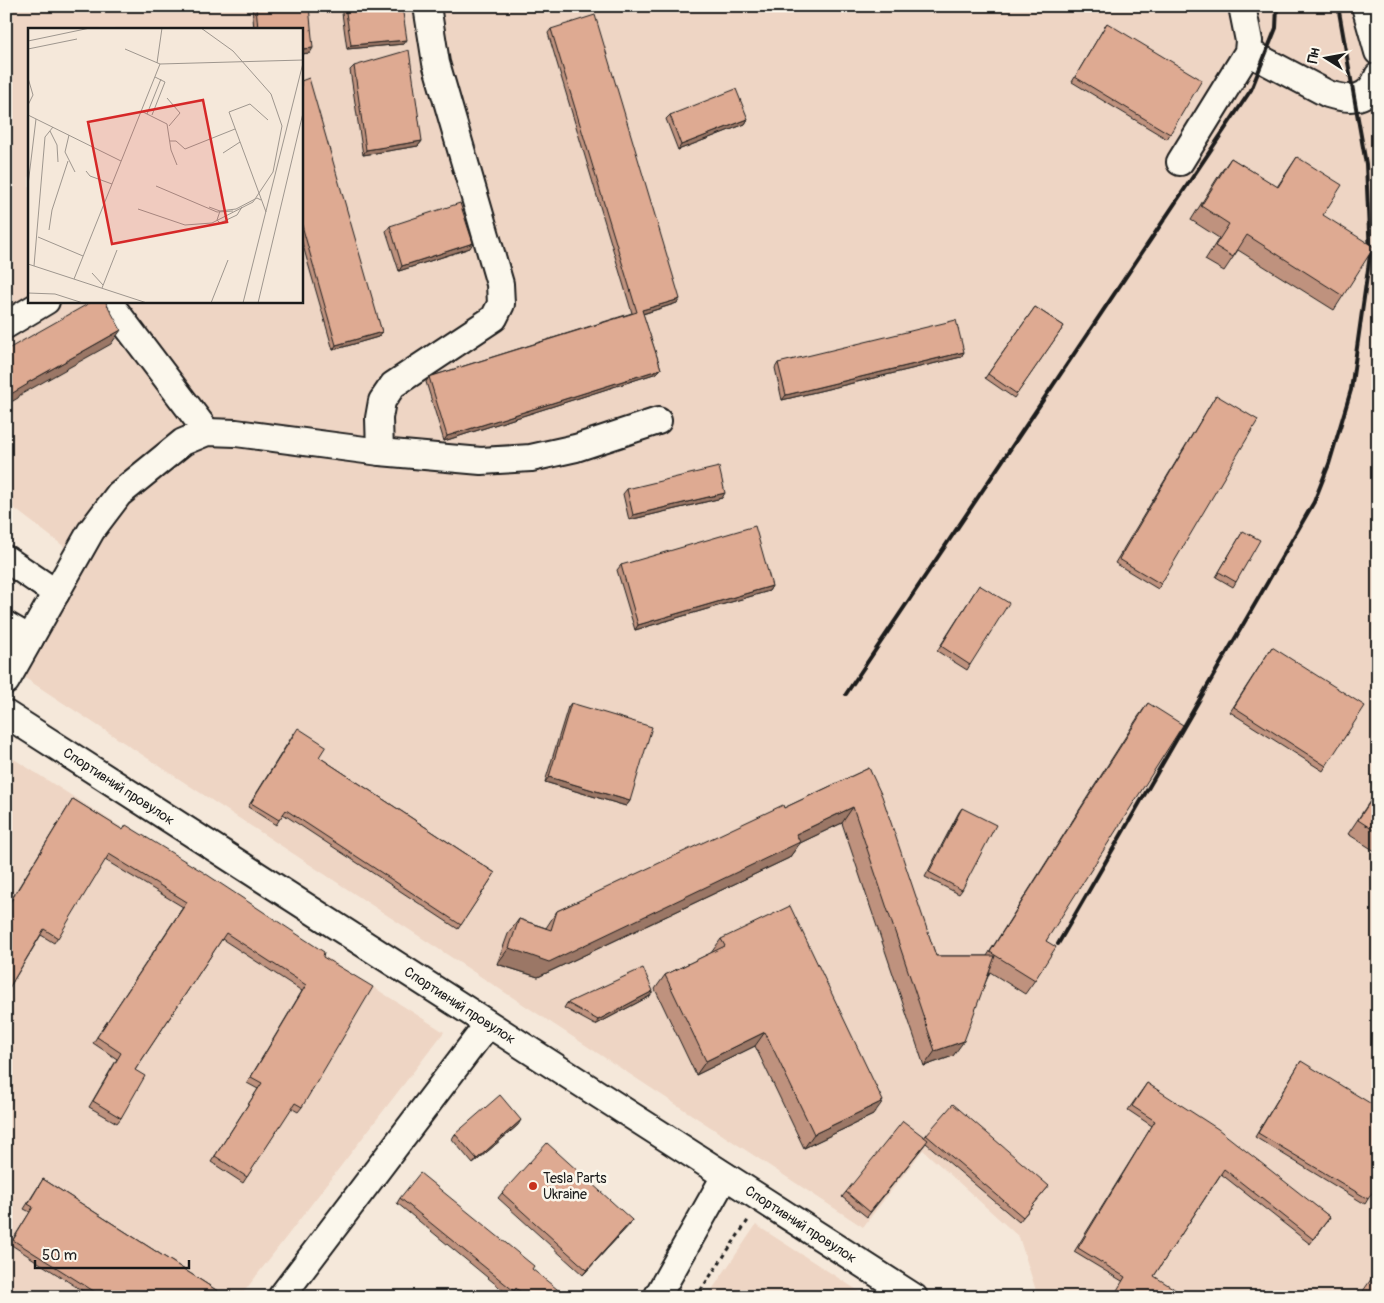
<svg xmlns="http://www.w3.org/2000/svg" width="1384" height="1303" font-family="Pangolin,sans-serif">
<rect width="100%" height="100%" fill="#f5e8da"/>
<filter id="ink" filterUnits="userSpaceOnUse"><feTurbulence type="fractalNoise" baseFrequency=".02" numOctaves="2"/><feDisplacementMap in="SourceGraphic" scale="10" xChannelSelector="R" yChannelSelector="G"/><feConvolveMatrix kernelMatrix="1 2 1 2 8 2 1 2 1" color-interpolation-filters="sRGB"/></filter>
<g filter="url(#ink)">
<!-- built -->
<g fill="#eed5c4" fill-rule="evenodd">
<path d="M6 6H1378V1297H1038L1019 1237 923 1150 863 1227 16 672 79 558 6 502ZM29 29H301V301H29Z"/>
<polygon points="6,754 444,1032 240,1297 6,1297"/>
<polygon points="756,1225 868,1297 707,1297"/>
</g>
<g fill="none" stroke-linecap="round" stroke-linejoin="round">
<defs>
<g id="minor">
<polyline points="1365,6 1378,52"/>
<path d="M1248 52 1328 94C1351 101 1368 101 1378 76"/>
<polyline points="1180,162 1248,52 1249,41 1242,6"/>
<polyline points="108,301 207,432"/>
<polyline points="6,325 46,301"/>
<polyline points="380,452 379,418 382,401 393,385 494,318 501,304 500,284 436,63 427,6"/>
<polyline points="6,559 56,593"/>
<polyline points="6,625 30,639"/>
<polyline points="6,681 91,531 119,494 183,442 207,432 236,433 380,452 481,461 531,458 576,448 658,421"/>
<polyline points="6,714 914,1297"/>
<polyline points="281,1297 488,1024"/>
<polyline points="657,1297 725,1176"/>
</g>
</defs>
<!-- minor casing -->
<use href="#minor" stroke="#1c1c1c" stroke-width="30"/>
<!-- path -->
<polyline stroke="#1c1c1c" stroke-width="3" stroke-dasharray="4 4" stroke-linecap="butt" points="696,1297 749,1219"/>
<!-- minor -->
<use href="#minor" stroke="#fbf7ec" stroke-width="26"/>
<!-- rail -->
<g stroke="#1c1c1c" stroke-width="4">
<polyline points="846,694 1251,90 1276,28 1277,6"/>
<polyline points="1058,944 1314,502 1329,464 1351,390 1370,255 1366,164 1338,6"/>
</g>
</g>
<!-- wall -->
<g fill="#bf927e" stroke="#1c1c1c">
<polygon points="253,6 309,6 310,53 301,54 301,29 254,29 252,7"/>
<polygon points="341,6 402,6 404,44 347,49"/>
<polygon points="1107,23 1170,134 1167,139 1072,82"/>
<polygon points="551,29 677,303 643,314 661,369 657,373 444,441 426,382 429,377 632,313 548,33"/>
<polygon points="354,66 422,141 418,146 363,155 350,70"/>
<polygon points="301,81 382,332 378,337 333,350 301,239"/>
<polygon points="670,115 748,119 745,124 678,150 666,119"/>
<polygon points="1297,157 1323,215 1343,296 1334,310 1238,250 1224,271 1205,260 1219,238 1191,220 1221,172 1231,158 1277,187"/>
<polygon points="390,226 470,248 399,271 386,231"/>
<polygon points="1035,307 1064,326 1014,398 985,378"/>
<polygon points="964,352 961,357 782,400 775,368 778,363"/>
<polygon points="1216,395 1161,584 1158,589 1115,563"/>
<polygon points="1378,453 1378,459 1375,458"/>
<polygon points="627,489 722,498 629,520 623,494"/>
<polygon points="1243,531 1236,582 1233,587 1216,577"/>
<polygon points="621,565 772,586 769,591 635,630 617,570"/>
<polygon points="976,590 970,665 967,670 937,651"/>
<polygon points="1272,647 1326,766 1323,771 1230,712"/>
<polygon points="571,703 630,801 626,806 545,782 568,707"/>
<polygon points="1148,703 1046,941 1035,980 1025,994 990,972 953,1056 924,1066 842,823 800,843 789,858 538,977 497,964 508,934 519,919 546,928 557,911 784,808 869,768 936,956 987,956 1138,717"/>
<polygon points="294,733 319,757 495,873 458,929 283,814 276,825 248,807"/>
<polygon points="1378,789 1378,853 1348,834"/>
<polygon points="73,799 323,957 302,1107 298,1112 291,1108 243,1183 211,1162 258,1089 247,1083 302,991 222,939 135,1070 121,1118 117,1123 89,1107 117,1059 93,1043 183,907 105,860 54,943 41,935 6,993 6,908"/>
<polygon points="962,808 962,890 959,894 925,877 959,812"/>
<polygon points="721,939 873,1115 804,1148 755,1046 696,1075 655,989 665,975 711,953"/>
<polygon points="650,996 595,1025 564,1008 567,1003"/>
<polygon points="1301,1061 1368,1199 1365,1204 1255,1137"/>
<polygon points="1147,1083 1330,1217 1310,1244 1221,1174 1154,1276 1122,1281 1074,1252 1152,1126 1128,1110"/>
<polygon points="518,1125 473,1164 452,1139 455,1134"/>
<polygon points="926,1135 1049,1186 1019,1222 926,1143 867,1217 842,1197 846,1192 924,1138"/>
<polygon points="43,1179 227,1297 92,1297 10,1244 30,1212 24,1209"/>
<polygon points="502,1193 632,1220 629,1225 583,1275 498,1198"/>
<polygon points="400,1198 567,1297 517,1297 513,1293 510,1296 397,1203"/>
</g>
<!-- shaded-wall -->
<g fill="#9b7766" stroke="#1c1c1c">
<polygon points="407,40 404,44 347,49 351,45"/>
<polygon points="313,48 310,53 301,54 301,49"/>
<polygon points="748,119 745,124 678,150 681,145"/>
<polygon points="422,141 418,146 363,155 366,150"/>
<polygon points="473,243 470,248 399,271 402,266"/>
<polygon points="680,299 677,303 639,315 642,310"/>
<polygon points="121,330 111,344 20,395 18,398 6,405 6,397 27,383"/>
<polygon points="382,332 378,337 333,350 336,345"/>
<polygon points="964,352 961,357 782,400 786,395"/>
<polygon points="661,369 657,373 444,441 447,436"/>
<polygon points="725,493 722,498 629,520 633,515"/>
<polygon points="772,586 769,591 635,630 638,625"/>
<polygon points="549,777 630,801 626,806 545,782"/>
<polygon points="853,807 842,823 800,843 789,858 538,977 497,964 509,948 796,834"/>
<polygon points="653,991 650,996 595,1025 598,1020"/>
<polygon points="765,1032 755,1046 696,1075 706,1061"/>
<polygon points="964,1041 953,1056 924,1066 935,1051"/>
<polygon points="883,1101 873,1115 804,1148 814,1134"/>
<polygon points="521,1120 518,1125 473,1164 477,1159"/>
<polygon points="632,1220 629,1225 583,1275 587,1270"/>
</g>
<!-- building -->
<g fill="#deaa92" stroke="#1c1c1c">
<polygon points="256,6 309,6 313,48 301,49 301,29 258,29"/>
<polygon points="345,6 402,6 407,40 351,45"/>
<polygon points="595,15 680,299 642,310 661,369 447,436 429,377 637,312 551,29"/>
<polygon points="1107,23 1202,80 1170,134 1075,77"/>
<polygon points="409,50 422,141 366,150 354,66"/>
<polygon points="309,78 382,332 336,345 301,222 301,81"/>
<polygon points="736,89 748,119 681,145 670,115"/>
<polygon points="1297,157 1342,185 1323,215 1374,247 1343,296 1247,235 1233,257 1215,246 1229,224 1201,206 1231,158 1278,187"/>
<polygon points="460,203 473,243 402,266 390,226"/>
<polygon points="93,301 105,301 121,330 27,383 28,384 6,397 6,347 8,349"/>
<polygon points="1035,307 1064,326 1017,394 988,374"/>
<polygon points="956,320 964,352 786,395 778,363"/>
<polygon points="1216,395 1258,420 1161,584 1119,559"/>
<polygon points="719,467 725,493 633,515 627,489"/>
<polygon points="755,526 772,586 638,625 621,565"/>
<polygon points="1243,531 1260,540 1236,582 1219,572"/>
<polygon points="979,585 1009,603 970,665 941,646"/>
<polygon points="1272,647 1365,706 1326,766 1234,707"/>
<polygon points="571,703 652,727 630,801 549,777"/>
<polygon points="1148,703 1183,725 1046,941 1056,947 1035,980 990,952"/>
<polygon points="298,728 326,746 319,757 495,873 461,925 286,810 279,820 251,803"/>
<polygon points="869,768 882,796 936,956 995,956 964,1041 935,1051 853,807 796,834 800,842 549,962 509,948 519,919 551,930 557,911 783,805 784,808"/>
<polygon points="1378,790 1378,833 1358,820"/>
<polygon points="73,799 123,830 126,825 203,872 324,952 323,957 373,987 302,1107 295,1103 247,1177 215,1156 262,1083 251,1077 306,985 226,933 135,1070 145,1076 121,1118 93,1101 121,1053 97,1037 187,902 109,854 58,938 44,929 6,993 6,909"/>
<polygon points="962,808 996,825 962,890 929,872"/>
<polygon points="790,906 883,1101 814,1134 765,1032 706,1061 665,975 725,946 721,939"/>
<polygon points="643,968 653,991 598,1020 567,1003"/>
<polygon points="1301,1061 1378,1108 1378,1184 1368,1199 1258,1133"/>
<polygon points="1147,1083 1218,1129 1330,1217 1313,1239 1224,1169 1154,1276 1187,1297 1113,1297 1125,1277 1078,1248 1155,1121 1132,1106"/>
<polygon points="500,1095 521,1120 477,1159 455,1134"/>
<polygon points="953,1104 1049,1186 1023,1217 926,1135"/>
<polygon points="903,1121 928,1140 870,1212 846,1192"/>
<polygon points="547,1143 632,1220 587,1270 502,1193"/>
<polygon points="420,1173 534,1266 532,1269 567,1297 526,1297 516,1288 514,1291 400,1198"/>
<polygon points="43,1179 227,1297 103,1297 13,1240 33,1207 28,1204"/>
<polygon points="6,1228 11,1231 6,1238"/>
<polygon points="1378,1269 1378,1297 1359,1297"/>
<polygon points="15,1292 21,1297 11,1297"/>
</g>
</g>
<!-- markers -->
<circle fill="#c8321e" stroke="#fbf7ec" stroke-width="2" cx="533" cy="1186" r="5"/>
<g text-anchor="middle" stroke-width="5" stroke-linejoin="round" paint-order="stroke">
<!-- street labels -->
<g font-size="14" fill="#1c1c1c" stroke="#fbf7ec">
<text transform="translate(119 786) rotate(33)" y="5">Спортивний провулок</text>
<text transform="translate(460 1005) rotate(33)" y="5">Спортивний провулок</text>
<text transform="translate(801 1224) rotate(33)" y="5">Спортивний провулок</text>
</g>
<!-- poi labels -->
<g font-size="14" fill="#1c1c1c" stroke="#fbf7ec" text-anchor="start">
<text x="543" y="1183">Tesla Parts<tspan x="543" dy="16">Ukraine</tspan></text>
</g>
</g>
<!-- overview -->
<g transform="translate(28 28)">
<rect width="275" height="275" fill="#f5e8da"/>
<path fill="none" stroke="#9e968e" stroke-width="1" d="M182 0H209M0 13 62 0M0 21 49 11M97 21 132 36 275 32M129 35 134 0M0 50 5 67 0 77M139 70 152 85 141 98M113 83 139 96 143 122 149 137M119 86 133 51M0 87 93 133M124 87 137 54 127 49M22 103 29 117 30 134M41 107 37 124 47 144M142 113H148L157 121 207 101M195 125 212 114M58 143 62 148 84 156M0 157 8 91M128 158 189 184 205 183M181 179 192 183 208 181 229 170 233 172M110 181 157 197 184 195 225 174 245 144 254 98 243 66 205 23 173 0M192 183 189 192 192 195 209 187 214 179M238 184 201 84 222 76 240 92M21 202 24 182 40 133M10 209 55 228M0 236 119 275M6 238 17 109 25 99M64 245 75 257M46 251 132 36M74 260 89 222M0 265 27 266 55 275M183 275 200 232M215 275 275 35M230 275 275 85"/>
<path fill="#d62828" fill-opacity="0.15" stroke="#d62828" stroke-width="2.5" d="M175 72 199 194 84 216 60 94Z"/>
<rect width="275" height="275" fill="none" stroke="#1c1c1c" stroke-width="2.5"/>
</g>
<!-- margin -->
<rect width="1384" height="1303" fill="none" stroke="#fbf7ec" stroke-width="25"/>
<rect x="12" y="12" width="1359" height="1278" fill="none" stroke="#1c1c1c" stroke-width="2" filter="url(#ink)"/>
<!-- north arrow -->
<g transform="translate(1326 58) rotate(281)" stroke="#fbf7ec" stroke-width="4" paint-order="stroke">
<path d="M0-4L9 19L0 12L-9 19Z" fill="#1c1c1c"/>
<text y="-8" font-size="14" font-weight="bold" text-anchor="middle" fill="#1c1c1c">Пн</text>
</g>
<!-- scale -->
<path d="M35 1260v8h154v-8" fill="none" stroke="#1c1c1c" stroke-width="2.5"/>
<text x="42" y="1260" font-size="15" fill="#1c1c1c" stroke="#fbf7ec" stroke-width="4" paint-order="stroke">50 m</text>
</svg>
